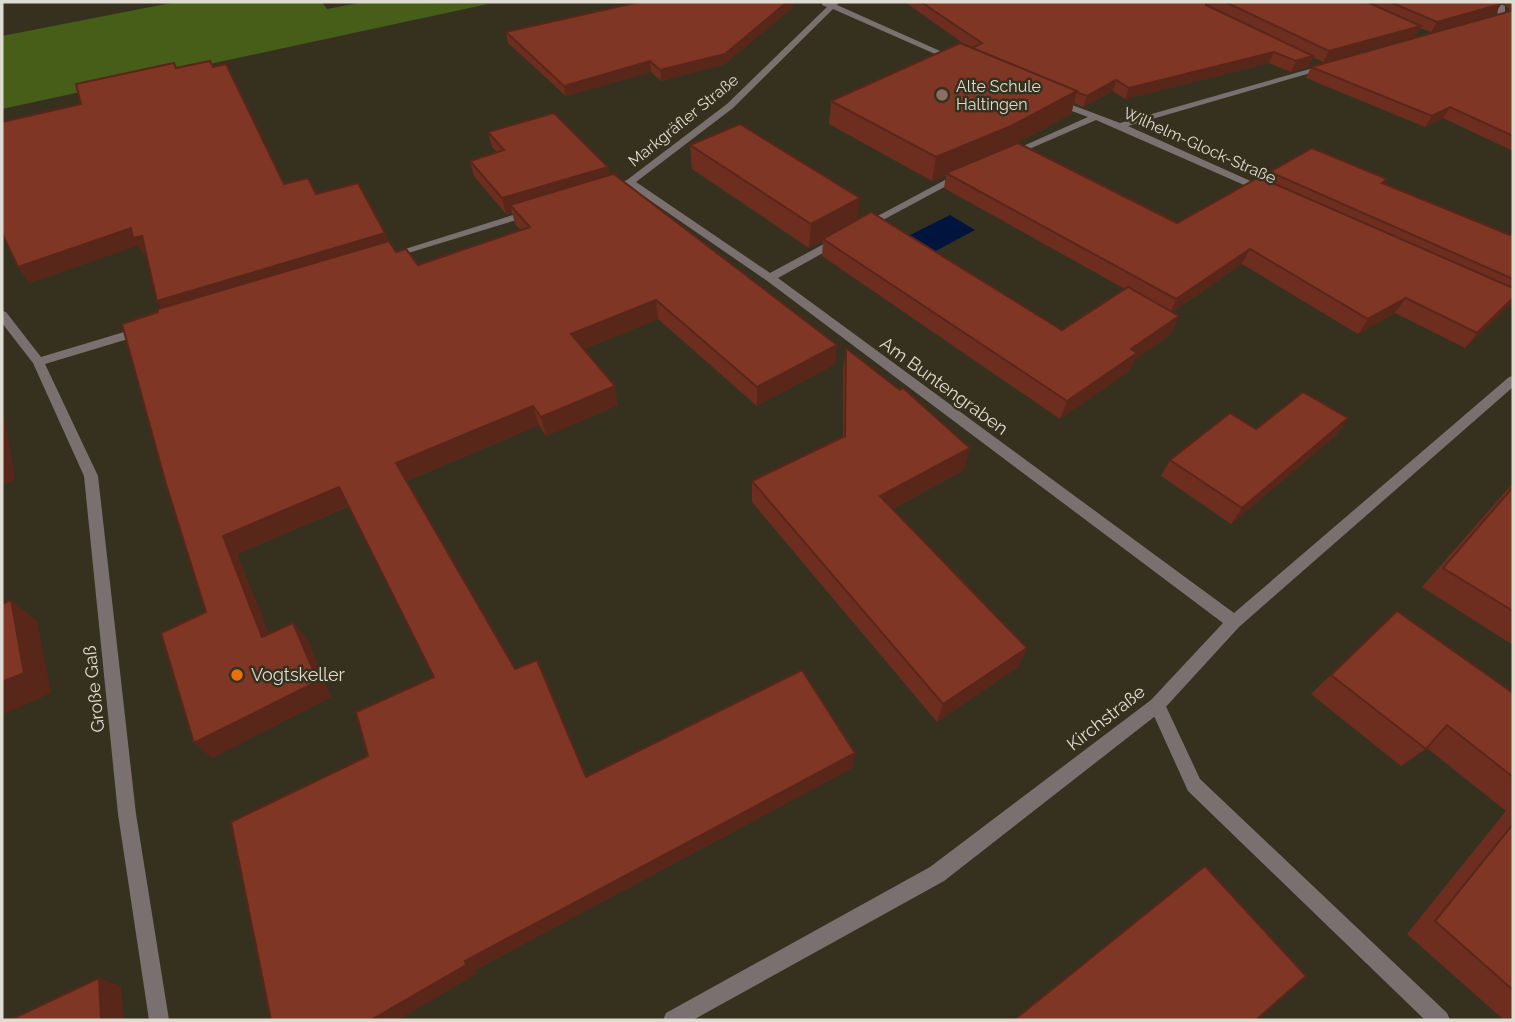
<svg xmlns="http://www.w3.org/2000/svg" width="1515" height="1022" font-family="Raleway,sans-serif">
<rect width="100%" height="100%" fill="#36311f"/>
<!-- green -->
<polygon fill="#465e18" points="176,2 322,2 327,9 364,2 488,4 2,109 2,36"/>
<!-- water -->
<polygon fill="#00153d" points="950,215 975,230 928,255 902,239"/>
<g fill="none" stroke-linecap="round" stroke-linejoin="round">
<!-- service -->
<polygon fill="#7b7070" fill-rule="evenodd" points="1157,697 1163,700 1200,779 1447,1013 1450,1020 1425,1020 1188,791 1149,705 1151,700"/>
<!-- minor -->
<g fill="#7b7070" fill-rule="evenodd">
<polygon points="822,2 839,2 837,5 958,59 951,61 833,9 733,108 636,182 770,273 833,239 841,239 841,243 778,278 1234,613 1509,377 1513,376 1513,387 1239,627 1163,710 944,881 693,1020 663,1020 666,1013 930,867 1151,700 1223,623 766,280 629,186 609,192 604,189 627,180 727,104 827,7 822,5"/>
<polygon points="1491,2 1498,2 1505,6 1505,17 1488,23 1484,21 1485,19 1497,16 1498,9"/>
<polygon points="1324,65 1331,67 1128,126 1266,188 1266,192 1260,192 1096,120 1011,157 1003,155 1088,117 1053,104 1053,100 1059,100 1120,123"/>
<polygon points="960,172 965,175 963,177 868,228 864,229 859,226"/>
<polygon points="532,209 537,212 536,214 395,257 387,257 386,255"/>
<polygon points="2,311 6,312 41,357 144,326 150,330 148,333 45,364 98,476 136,814 169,1020 149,1020 118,814 84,476 33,363 2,323"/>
</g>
</g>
<!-- wall -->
<g fill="#6d2e20">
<polygon points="905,2 1500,2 1501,4 1495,14 1431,32 1420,28 1415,36 1323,62 1313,57 1308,67 1291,72 1269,63 1125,99 1113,91 1083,107 1074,103 1071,114 1011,146 1177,223 1266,180 1270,172 1384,184 1510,235 1513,231 1513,300 1465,348 1395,313 1358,334 1242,264 1172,312 1171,334 1134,360 1129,371 1060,419 822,256 823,241 809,248 692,169 690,145 857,219 1062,330 1125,289 944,188 946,175 932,181 829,124 831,101 967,46"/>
<polygon points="1502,2 1513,2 1513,151 1443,118 1425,127 1306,78 1311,67 1508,12 1509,8"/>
<polygon points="793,7 725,64 661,81 651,72 566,96 508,43 506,32"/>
<polygon points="177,68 284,184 316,194 385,233 388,241 396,252 418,265 521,230 515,224 512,212 506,214 474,176 470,161 497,152 492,147 488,132 608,167 610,175 616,173 617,177 835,364 757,406 658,319 584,349 618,405 546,436 539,425 406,481 515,669 586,777 852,768 475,970 477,974 368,756 434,677 349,506 237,554 269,634 293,623 307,639 331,697 212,758 206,612 158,312 162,308 157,301 146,253 143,254 138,245 30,283 18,267 81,104"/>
<polygon points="846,348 964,470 892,509 1027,648 1018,667 937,722 752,502 752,481 843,437 843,370"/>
<polygon points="1348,418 1336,435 1231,524 1161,476 1170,460"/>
<polygon points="1513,483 1513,645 1422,587"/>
<polygon points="1397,611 1513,693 1513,1020 1504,1020 1407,934 1506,811 1427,748 1401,766 1311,694"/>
</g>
<!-- shaded-wall -->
<g fill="#59261a">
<polygon points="787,2 794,2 793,7 725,64 661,81 660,70"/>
<polygon points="1501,4 1495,14 1431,32 1437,22"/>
<polygon points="1421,26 1415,36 1323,62 1329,51"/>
<polygon points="1274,52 1269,63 1125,99 1129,88"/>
<polygon points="1313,56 1308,67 1291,72 1296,61"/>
<polygon points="650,61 651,72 566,96 564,86"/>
<polygon points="1116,80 1113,91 1083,107 1087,96"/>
<polygon points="1077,91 1071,114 1005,149 946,173 946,175 932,181 936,157"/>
<polygon points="1450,107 1443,118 1425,127 1432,116"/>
<polygon points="608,167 611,182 510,205 512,212 506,214 502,198"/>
<polygon points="860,198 857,222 823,239 823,241 809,248 811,224"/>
<polygon points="131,228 142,236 152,251 143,254 138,245 30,283 18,267"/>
<polygon points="385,233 391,249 167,316 157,301"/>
<polygon points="1250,249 1242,264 1170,313 1176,299"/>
<polygon points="1406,298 1395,313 1358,334 1368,319"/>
<polygon points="1513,298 1513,300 1509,306 1465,348 1477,333"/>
<polygon points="656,300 658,319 575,353 571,334"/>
<polygon points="1179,316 1171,334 1134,360 1129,371 1060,419 1067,401 1131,349"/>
<polygon points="837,345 835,364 757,406 757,387"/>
<polygon points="615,386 618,405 546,436 541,417"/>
<polygon points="2,402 15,480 2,485"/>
<polygon points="533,406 539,425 405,481 396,463"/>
<polygon points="1348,418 1336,435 1231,524 1242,508"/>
<polygon points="970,448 964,470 876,517 880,496"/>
<polygon points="339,487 350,505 237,554 277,654 262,637 223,536"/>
<polygon points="11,600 37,621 51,693 2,715 2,682"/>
<polygon points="293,623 307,639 331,697 212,758 194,743"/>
<polygon points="1027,648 1018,667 937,722 943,704"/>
<polygon points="855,753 852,768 475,970 477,974 398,1020 371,1020 465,961"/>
<polygon points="99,978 121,986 124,1020 101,1020"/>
</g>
<!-- building -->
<g fill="#7f3625" stroke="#59261a" stroke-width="2">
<polygon points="639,2 787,2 725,54 660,70 650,61 564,86 506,32"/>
<polygon points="921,2 1206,2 1206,5 1313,56 1296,61 1274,52 1129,88 1116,80 1087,96 1076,92 1077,91 972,48 982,43"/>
<polygon points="1225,2 1367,2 1421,26 1329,51"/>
<polygon points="1390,2 1500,2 1501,4 1437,22"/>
<polygon points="1513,4 1513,136 1450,107 1432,116 1311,67 1511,11"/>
<polygon points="960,43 1077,91 1011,126 936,157 831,101"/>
<polygon points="210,61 213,67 226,64 284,184 308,178 316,194 358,183 385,233 157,301 142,236 133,238 131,228 18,267 2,233 2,122 81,104 76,84 174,63 176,68"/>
<polygon points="554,113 608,167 502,198 470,161 504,150 488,132"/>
<polygon points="740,124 860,198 811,224 690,145"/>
<polygon points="1018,143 1177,223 1259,177 1513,288 1513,298 1477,333 1406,298 1368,319 1250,249 1176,299 946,173"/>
<polygon points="1312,148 1387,179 1382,183 1510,235 1513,231 1513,279 1270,172"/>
<polygon points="616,173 615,175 837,345 757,387 656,300 571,334 615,386 541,417 533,406 396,463 515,669 537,660 586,777 802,670 855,753 465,961 466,965 371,1020 271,1020 231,822 368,756 356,712 434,677 339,487 223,536 262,637 293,623 318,681 194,743 161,633 206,612 166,484 122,324 158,312 158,309 389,241 396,252 406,249 418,265 530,227 510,205"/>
<polygon points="871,212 1062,330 1128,287 1179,316 1131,349 1137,353 1067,401 823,239"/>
<polygon points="846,348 900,390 903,388 970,448 880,496 1027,648 943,704 752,481 845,436"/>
<polygon points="1303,392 1348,418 1242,508 1170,460 1230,413 1256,429"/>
<polygon points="1513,487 1513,611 1443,568"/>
<polygon points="11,600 24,673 2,682 2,604"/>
<polygon points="1397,611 1513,693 1513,777 1447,725 1426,749 1331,675"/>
<polygon points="1513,824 1513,990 1435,921"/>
<polygon points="1205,866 1306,976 1256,1020 1014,1020"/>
<polygon points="99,978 101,1020 10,1020"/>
</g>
<!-- markers -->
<circle fill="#8d6e63" stroke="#36311f" stroke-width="2.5" cx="942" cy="95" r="7"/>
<circle fill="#e8710a" stroke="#36311f" stroke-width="2.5" cx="237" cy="675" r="7"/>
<g text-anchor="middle" stroke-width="5" stroke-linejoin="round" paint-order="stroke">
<!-- far-poi labels -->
<g font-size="16" fill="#dfdcd1" stroke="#36311f" text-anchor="start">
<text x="956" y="92">Alte Schule<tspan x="956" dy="18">Haltingen</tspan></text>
</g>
<!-- far-street labels -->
<g font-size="16" fill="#dfdcd1" stroke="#36311f">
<text transform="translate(683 120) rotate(-39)" y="6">Markgräfler Straße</text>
<text transform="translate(1200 145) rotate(24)" y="6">Wilhelm-Glock-Straße</text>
</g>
<!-- street labels -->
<g font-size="18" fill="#dfdcd1" stroke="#36311f">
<text transform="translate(944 386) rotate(36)" y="6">Am Buntengraben</text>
<text transform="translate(94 689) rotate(-96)" y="6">Große Gaß</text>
<text transform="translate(1106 718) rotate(-38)" y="6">Kirchstraße</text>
</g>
<!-- poi labels -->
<g font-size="18" fill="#dfdcd1" stroke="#36311f" text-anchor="start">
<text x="251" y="681">Vogtskeller</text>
</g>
</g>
<!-- border -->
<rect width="1515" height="1022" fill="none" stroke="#dfdcd1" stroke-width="7"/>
</svg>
